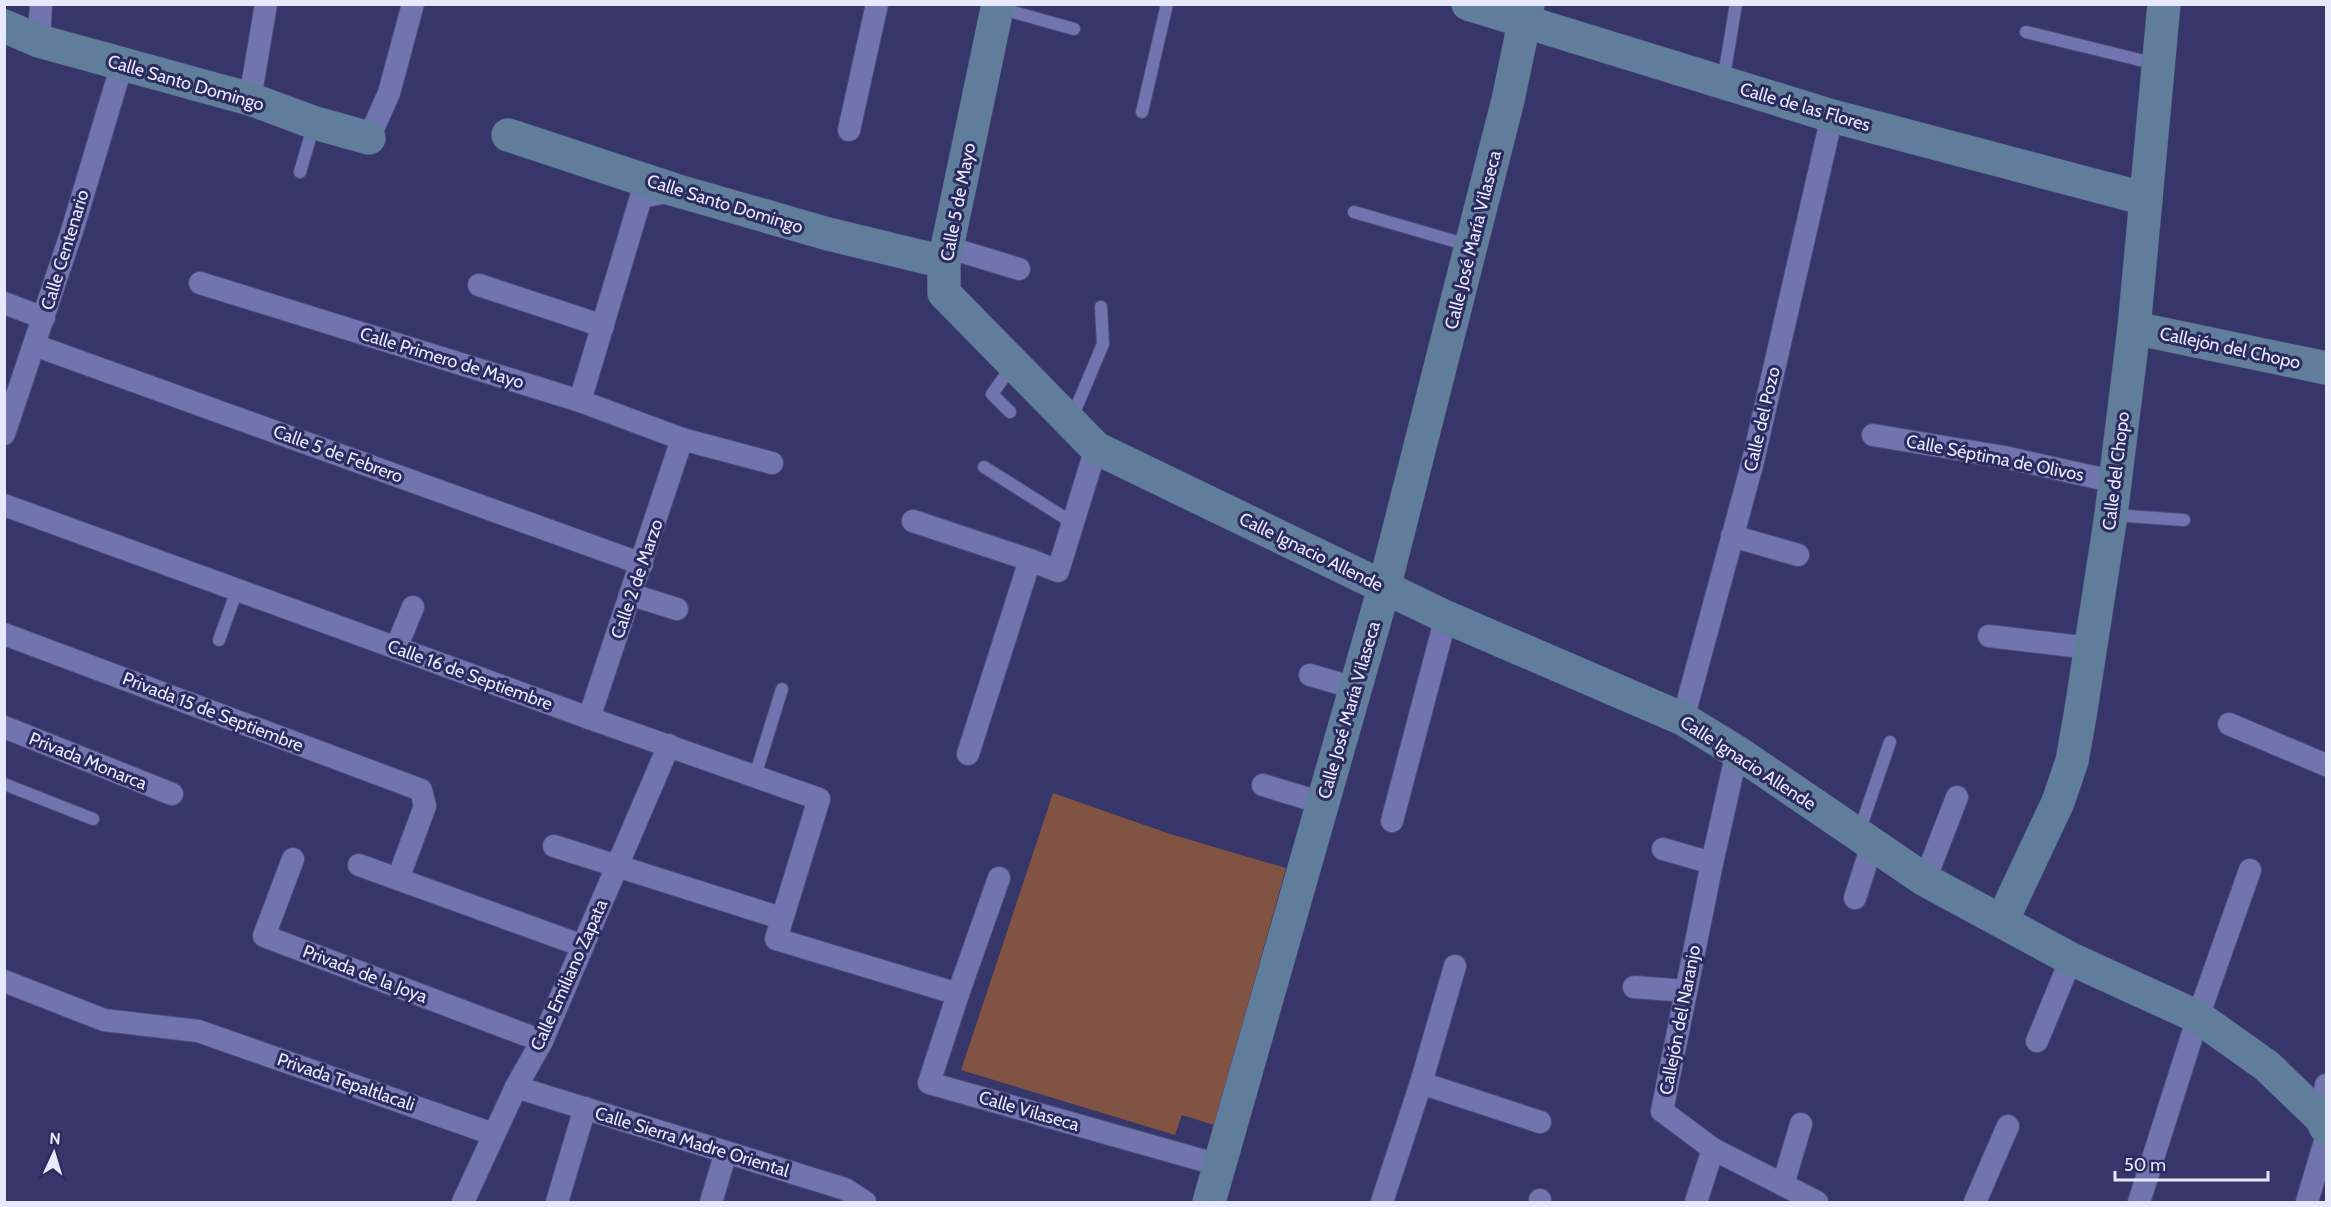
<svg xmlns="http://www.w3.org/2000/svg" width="2331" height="1207" font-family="Cabin,sans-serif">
<rect width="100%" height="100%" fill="#36366b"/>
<!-- green -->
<polygon fill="#815343" points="1053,793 1170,834 1286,868 1214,1125 1182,1115 1175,1135 961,1070"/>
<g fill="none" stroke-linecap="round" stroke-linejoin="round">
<defs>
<g id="lane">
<polyline points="999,8 1074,29"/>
<polyline points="2026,32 2156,64"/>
<polyline points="1723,82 1736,4"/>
<polyline points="1142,112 1167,4"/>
<polyline points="300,172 314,124"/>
<polyline points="1354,212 1471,246"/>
<polyline points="1010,412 992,394 1013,365"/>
<polyline points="1071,420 1103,344 1101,307"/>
<polyline points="984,467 1073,523"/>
<polyline points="2112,515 2184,520"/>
<polyline points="219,640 237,590"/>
<polyline points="755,776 782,689"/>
<polyline points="4,784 93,819"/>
<polyline points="1859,832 1890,742"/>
</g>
<g id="street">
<polyline points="39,41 41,4"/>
<polyline points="250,99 266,4"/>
<polyline points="849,130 877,4"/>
<polyline points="369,138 389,93 413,4"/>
<polyline points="947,247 1019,269"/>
<polyline points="200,283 580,401 682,439 772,463"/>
<polyline points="479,285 603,326"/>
<polyline points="4,303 44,318"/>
<polyline points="34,345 642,564"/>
<polyline points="580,401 641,197 672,191"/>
<polyline points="4,434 72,231 122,64"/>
<polyline points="1873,435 2004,457 2116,482"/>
<polyline points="4,505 589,718 819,799 776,939 958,994"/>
<polyline points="913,521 1030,560 1058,571 1096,448"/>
<polyline points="1732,536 1798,555"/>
<polyline points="632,595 677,609"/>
<polyline points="4,634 421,790 425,806 398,879"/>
<polyline points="1989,636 2090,648"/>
<polyline points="396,648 413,607"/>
<polyline points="1310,675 1355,688"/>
<polyline points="589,718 682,439"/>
<polyline points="1683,719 1753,461 1832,116"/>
<polyline points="2229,724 2326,765"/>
<polyline points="4,727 172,794"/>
<polyline points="1737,752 1712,863 1662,1111 1713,1149 1817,1202"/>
<polyline points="968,754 1030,560"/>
<polyline points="1263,785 1322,803"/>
<polyline points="1392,821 1446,617"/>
<polyline points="554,846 781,918"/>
<polyline points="1663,849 1712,863"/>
<polyline points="293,859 264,936 542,1041"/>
<polyline points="359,865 583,946"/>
<polyline points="999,878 958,994 929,1083 1219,1165"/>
<polyline points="1925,880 1957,797"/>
<polyline points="1855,898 1872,845"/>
<polyline points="4,981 104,1020 198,1031 493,1134"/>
<polyline points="1634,987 1686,991"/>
<polyline points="2037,1041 2071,959"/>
<polyline points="1421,1083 1540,1122"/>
<polyline points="516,1087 845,1189 865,1202"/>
<polyline points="2321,1118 2326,1085"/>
<polyline points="1783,1185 1801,1124"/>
<polyline points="463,1202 516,1087 542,1041 669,745"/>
<polyline points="557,1202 585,1108"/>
<polyline points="711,1202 726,1152"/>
<polyline points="1382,1202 1421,1083 1455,966"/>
<polyline points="1540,1202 1540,1200"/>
<polyline points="1696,1202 1713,1149"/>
<polyline points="1975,1202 2008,1126"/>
<polyline points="2139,1202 2198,1017 2250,870"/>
<polyline points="2307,1202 2326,1138"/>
</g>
<g id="secondary">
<polyline points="998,4 944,262 944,293 1096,448 1446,617 1683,719 1737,752 1925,880 2071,959 2198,1017 2267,1066 2321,1118 2326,1128"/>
<polyline points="1468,4 1832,116 2146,199"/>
<polyline points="4,26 39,41 250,99 315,123 369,138"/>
<polyline points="508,135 675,190 828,234 944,262"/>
<polyline points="2134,328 2326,368"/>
<polyline points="2002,921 2058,802 2072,761 2080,716 2111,515 2134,328 2164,4"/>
<polyline points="1209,1202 1384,588 1508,100 1528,4"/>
</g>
</defs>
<!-- lane casing -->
<use href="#lane" stroke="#4e4d78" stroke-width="14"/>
<!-- street casing -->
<use href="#street" stroke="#4e4d78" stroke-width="24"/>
<!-- secondary casing -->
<use href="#secondary" stroke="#4e4d78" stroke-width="34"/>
<!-- lane -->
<use href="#lane" stroke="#7175af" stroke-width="12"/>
<!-- street -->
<use href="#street" stroke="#7175af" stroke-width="22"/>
<!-- secondary -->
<use href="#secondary" stroke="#607e9b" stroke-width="33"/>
</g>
<g text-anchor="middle" stroke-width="6" stroke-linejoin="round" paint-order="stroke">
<!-- street labels -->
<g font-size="18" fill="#e7e9fd" stroke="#2c2b5f">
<text transform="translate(186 83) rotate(16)" y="6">Calle Santo Domingo</text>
<text transform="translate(1805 107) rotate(16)" y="6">Calle de las Flores</text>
<text transform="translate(958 202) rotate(-79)" y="6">Calle 5 de Mayo</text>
<text transform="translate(725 204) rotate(17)" y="6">Calle Santo Domingo</text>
<text transform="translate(1473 240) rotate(-76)" y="6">Calle José María Vilaseca</text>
<text transform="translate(65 250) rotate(-73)" y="6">Calle Centenario</text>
<text transform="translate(2230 348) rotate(12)" y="6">Callejón del Chopo</text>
<text transform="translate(442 358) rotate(17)" y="6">Calle Primero de Mayo</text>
<text transform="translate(1762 419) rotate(-77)" y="6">Calle del Pozo</text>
<text transform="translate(338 454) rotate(20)" y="6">Calle 5 de Febrero</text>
<text transform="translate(1995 458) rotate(11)" y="6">Calle Séptima de Olivos</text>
<text transform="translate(2116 471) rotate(-83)" y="6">Calle del Chopo</text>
<text transform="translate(1311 552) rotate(26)" y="6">Calle Ignacio Allende</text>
<text transform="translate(637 579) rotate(-71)" y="6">Calle 2 de Marzo</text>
<text transform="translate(470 675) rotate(20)" y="6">Calle 16 de Septiembre</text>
<text transform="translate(1349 710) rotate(-74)" y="6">Calle José María Vilaseca</text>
<text transform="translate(213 712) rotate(21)" y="6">Privada 15 de Septiembre</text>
<text transform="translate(88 761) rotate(22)" y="6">Privada Monarca</text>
<text transform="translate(1748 763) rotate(33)" y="6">Calle Ignacio Allende</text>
<text transform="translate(365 974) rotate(21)" y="6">Privada de la Joya</text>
<text transform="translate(569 975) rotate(-66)" y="6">Calle Emiliano Zapata</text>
<text transform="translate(1680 1020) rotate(-79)" y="6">Callejón del Naranjo</text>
<text transform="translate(346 1082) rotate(19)" y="6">Privada Tepaltlacali</text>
<text transform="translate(1029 1111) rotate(16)" y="6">Calle Vilaseca</text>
<text transform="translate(692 1142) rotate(17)" y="6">Calle Sierra Madre Oriental</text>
</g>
</g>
<!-- border -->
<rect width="2331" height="1207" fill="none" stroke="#e7e9fd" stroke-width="12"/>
<!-- north arrow -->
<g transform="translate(54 1153) rotate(4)" stroke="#2c2b5f" stroke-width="4.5" paint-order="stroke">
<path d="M0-4.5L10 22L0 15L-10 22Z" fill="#e7e9fd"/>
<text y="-9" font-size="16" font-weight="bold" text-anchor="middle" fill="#e7e9fd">N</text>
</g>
<!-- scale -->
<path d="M2115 1171v9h153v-9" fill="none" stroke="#e7e9fd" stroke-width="3"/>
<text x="2124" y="1171" font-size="18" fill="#e7e9fd" stroke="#2c2b5f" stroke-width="4.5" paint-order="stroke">50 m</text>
</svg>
